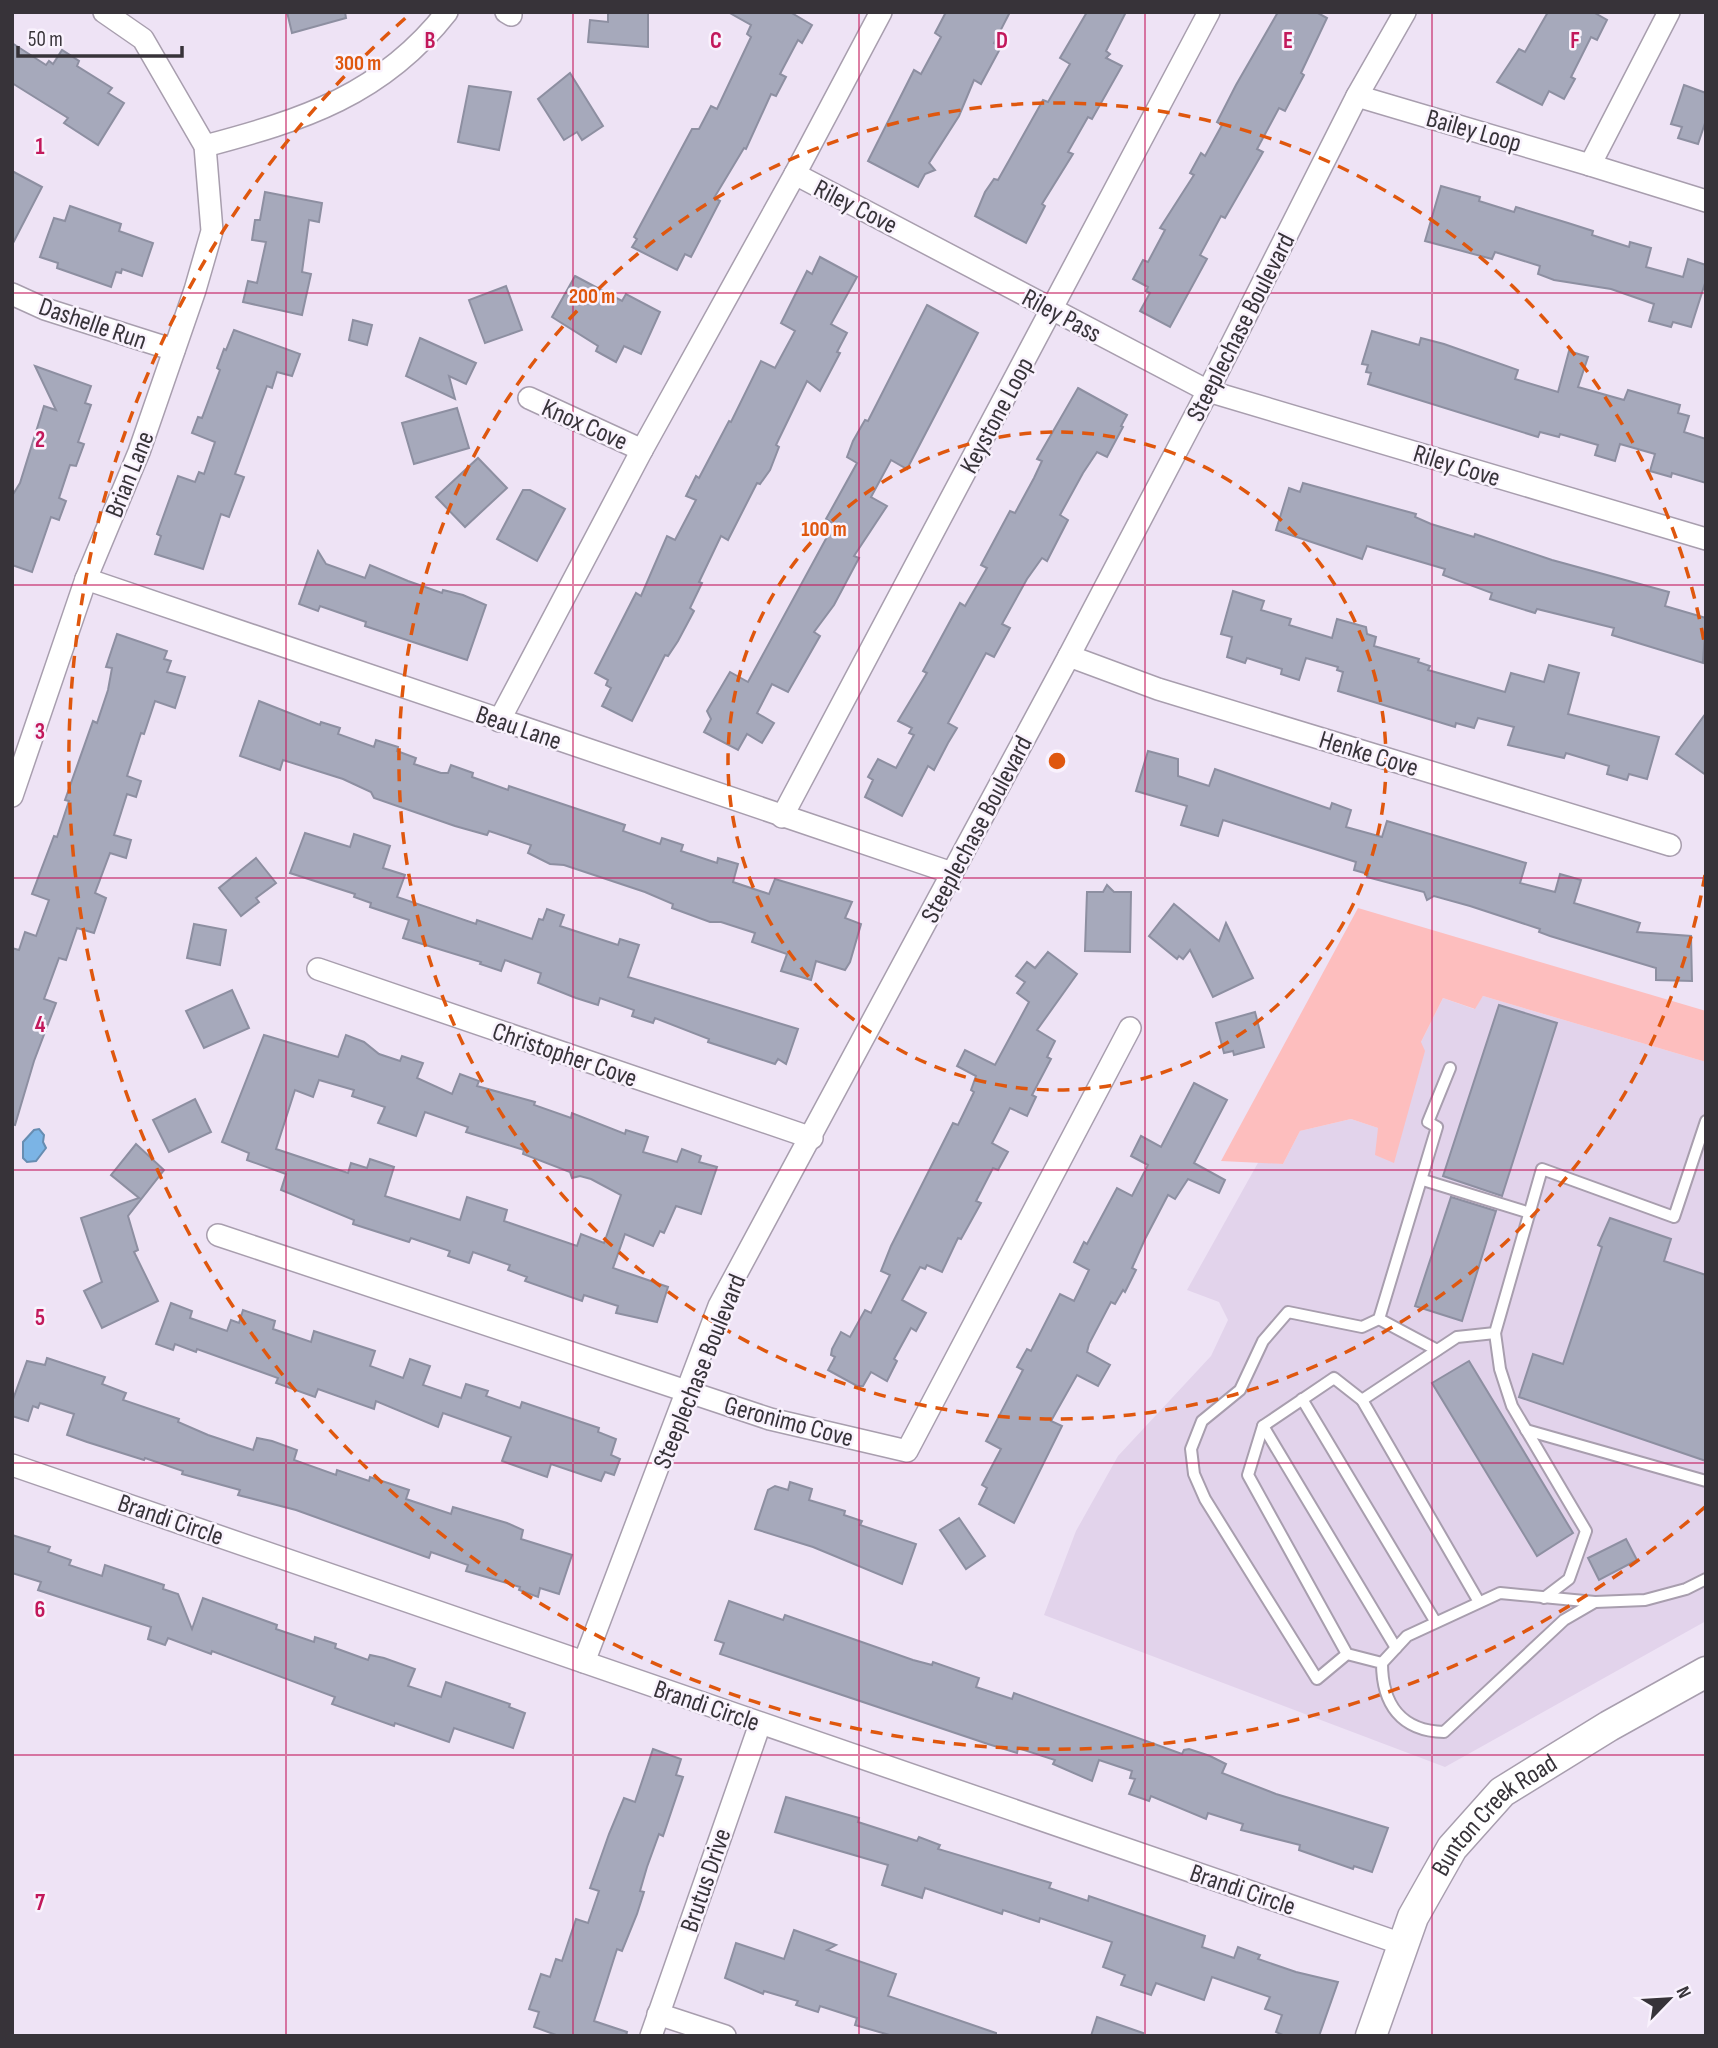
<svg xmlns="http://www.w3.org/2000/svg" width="1718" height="2048" font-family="'Sofia Sans Condensed',sans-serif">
<rect width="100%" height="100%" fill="#eee3f5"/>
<!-- built -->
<polygon fill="#e2d3eb" points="1483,996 1706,1062 1706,1621 1445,1767 1044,1615 1076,1531 1118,1456 1211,1356 1228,1320 1219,1302 1187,1290 1259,1161 1283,1164 1300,1131 1351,1119 1378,1128 1443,998 1474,1009"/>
<!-- green -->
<polygon fill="#fdbebe" points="1358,908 1706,1011 1706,1062 1483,996 1475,1009 1443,998 1421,1042 1425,1051 1394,1163 1375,1155 1378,1128 1351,1119 1300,1131 1283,1164 1221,1161"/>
<!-- water -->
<polygon fill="#7bb4e5" stroke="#678db1" stroke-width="2" points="39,1129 44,1135 43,1142 46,1148 36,1161 27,1162 23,1158 23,1142 34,1130"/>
<!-- building -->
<g fill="#a6a9bb" stroke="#8d8fa1" stroke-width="2" fill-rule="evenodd">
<polygon points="287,12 345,12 346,18 292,33"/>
<polygon points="608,12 648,12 648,47 588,42 590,20 608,22"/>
<polygon points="728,12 790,12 812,25 802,43 798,40 780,74 786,77 776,96 771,94 746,149 744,148 714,198 720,201 691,257 685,254 677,270 632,247 637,239 634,237 692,129 699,129 711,106 717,109 751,37 747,34 751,25"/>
<polygon points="946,12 1010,12 994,43 1001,47 981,84 974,80 959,116 929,163 935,170 925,174 918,187 868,161 914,70 921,74 941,37 935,33"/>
<polygon points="1087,12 1126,12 1106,51 1110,54 1106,58 1122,66 1092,119 1088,117 1068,152 1073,154 1042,204 1045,206 1026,243 975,216 985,192 994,179 998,180 1043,100 1048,102 1070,64 1060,58"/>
<polygon points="1278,12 1316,12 1327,18 1301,73 1304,75 1285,111 1279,108 1257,149 1263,152 1225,218 1221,216 1200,255 1207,259 1170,327 1140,311 1150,293 1146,291 1148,287 1133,279 1143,260 1148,262 1165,230 1160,228 1194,175 1190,173 1201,153 1205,156 1222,125 1217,122 1236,85"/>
<polygon points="1548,12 1593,12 1607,20 1597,40 1591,37 1571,77 1575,79 1564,99 1549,91 1542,105 1497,82 1519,49 1525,52"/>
<polygon points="12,43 46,65 49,61 53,64 62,50 79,61 77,66 112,88 108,93 124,103 98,145 64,123 68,118 12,83"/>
<polygon points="570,73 603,126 582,140 577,132 564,140 538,99"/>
<polygon points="1684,85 1706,93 1706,120 1698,144 1678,138 1682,127 1671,124"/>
<polygon points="469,86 511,92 499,150 458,142"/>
<polygon points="12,171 42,187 12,245"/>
<polygon points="1441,186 1480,197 1479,201 1514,212 1516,207 1568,223 1593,231 1592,235 1629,247 1630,242 1651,248 1646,267 1683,277 1688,259 1706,265 1706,280 1691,327 1673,322 1671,327 1649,321 1654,304 1611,289 1554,280 1538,274 1540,266 1495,252 1492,259 1425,241"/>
<polygon points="265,192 322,203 319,222 309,220 302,272 311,274 302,315 243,302 248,281 257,283 266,242 252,240 255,220 260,220"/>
<polygon points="70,206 121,224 119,231 153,243 142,276 122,269 121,273 116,272 111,287 57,268 58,263 40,257 54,218 65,221"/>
<polygon points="820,257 857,277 831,324 847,333 837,352 840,353 820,391 807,381 776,445 779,447 770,470 760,484 757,483 728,540 721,536 699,582 702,583 690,608 694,611 678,641 668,656 665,655 632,721 602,706 611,688 606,685 608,680 595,673 636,593 641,596 667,536 675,540 696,500 686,496 696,476 699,478 729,421 731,422 761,361 775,368 795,331 781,323 807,271 812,274"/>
<polygon points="575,276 622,301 626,294 660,312 641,354 624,346 616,362 596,351 598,346 552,317"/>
<polygon points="506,286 522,330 485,343 469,300"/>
<polygon points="927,305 978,333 907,469 891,460 871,497 887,506 854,556 859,558 834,605 814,632 820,636 788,692 772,684 757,713 774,723 762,743 747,734 738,750 704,732 711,719 707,711 730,672 748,682 834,524 826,519 857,463 847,457 853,441 865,420 868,421"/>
<polygon points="353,320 372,325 367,345 349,340"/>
<polygon points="234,330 300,354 292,376 277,372 272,388 267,386 235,474 244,477 229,517 221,514 203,569 155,554 161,536 157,534 178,476 195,482 199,472 204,474 215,442 192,433 198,417 202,418 220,370 217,368 224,349 226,350"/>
<polygon points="1372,331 1419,345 1421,338 1444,344 1518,370 1515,379 1558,392 1569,351 1588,357 1578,387 1624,400 1628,390 1680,405 1678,413 1689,416 1684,432 1706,439 1706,483 1672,473 1671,477 1650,471 1655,454 1620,444 1615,461 1595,455 1598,445 1560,434 1559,437 1540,432 1538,437 1368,384 1371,373 1366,372 1368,365 1362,364"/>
<polygon points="420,338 476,363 466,384 449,376 455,399 406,376"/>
<polygon points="35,366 91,386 85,403 91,405 78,442 84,444 76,466 70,465 59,498 66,501 59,520 51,517 32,572 12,565 12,496 20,483 44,406 56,410"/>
<polygon points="1078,388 1127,415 1121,426 1123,427 1107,457 1097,452 1083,473 1060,515 1068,520 1047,561 1042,558 1027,579 1002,624 1010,628 994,657 986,653 948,723 957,728 948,743 934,770 928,766 902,816 865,797 873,780 868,777 878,759 896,768 914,735 909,733 912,728 898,721 927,673 923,671 960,603 965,606 987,568 981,565 1010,511 1015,513 1034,478 1042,461 1037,459"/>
<polygon points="457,408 469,448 414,464 402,423"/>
<polygon points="478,458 507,488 465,527 436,497"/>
<polygon points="1303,483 1416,514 1415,517 1431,524 1474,537 1475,534 1552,560 1669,592 1665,606 1706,618 1703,663 1612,635 1614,628 1537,609 1535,613 1490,599 1492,593 1443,575 1445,569 1367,546 1362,559 1276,530 1289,488 1300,492"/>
<polygon points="523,490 530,490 565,509 537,561 497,539"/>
<polygon points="318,551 326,564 365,578 370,565 408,581 442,593 443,590 463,595 486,605 467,660 365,626 366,622 320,606 318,611 299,604"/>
<polygon points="1233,591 1264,601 1261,610 1291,619 1289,625 1332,638 1337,619 1366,627 1367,634 1376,637 1374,646 1419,659 1418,662 1430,666 1428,670 1505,692 1511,673 1544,682 1549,665 1579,673 1568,714 1659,737 1647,779 1629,774 1627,780 1607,774 1609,766 1566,753 1564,758 1508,745 1514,727 1478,718 1474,728 1456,723 1455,727 1338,691 1343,672 1337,670 1338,667 1306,658 1299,680 1281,674 1282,669 1247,658 1245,663 1227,657 1232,637 1221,634"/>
<polygon points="117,634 167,651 164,659 171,661 167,672 185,677 175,708 155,701 144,734 141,733 127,776 141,781 136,797 127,794 114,835 131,840 126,858 110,853 95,893 106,898 94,933 77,928 66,960 59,958 44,999 56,1003 34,1061 15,1125 12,1124 12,948 19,950 25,932 36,936 49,900 32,894 54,836 57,837 69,801 65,800 93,721 97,723 108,690 112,668 106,667"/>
<polygon points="259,701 320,725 321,722 340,728 338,734 374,747 376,740 398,747 397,751 416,758 414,764 441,773 448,773 451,765 473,773 472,777 508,790 509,786 625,825 623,831 660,844 662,838 683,845 681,851 717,863 718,858 738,864 733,882 769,894 775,879 852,902 845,918 861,924 850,962 845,970 816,961 811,980 781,971 787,954 752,942 755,933 721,922 710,922 672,908 673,904 645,892 564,865 550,864 528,853 531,845 489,831 487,835 455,826 374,798 371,792 343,779 283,760 280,770 240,756"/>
<polygon points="1706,713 1706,775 1676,754"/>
<polygon points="1148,751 1178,759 1178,776 1209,786 1215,769 1330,809 1332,803 1351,810 1346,827 1382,837 1387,821 1526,863 1520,883 1555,892 1560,874 1581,880 1574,903 1640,923 1637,932 1691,936 1692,981 1656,980 1656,968 1550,936 1539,932 1540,929 1470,906 1434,896 1427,900 1424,892 1367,877 1368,874 1354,870 1356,862 1223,820 1218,836 1181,825 1187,806 1136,791"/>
<polygon points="305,833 350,847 354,834 390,846 383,868 405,875 397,897 476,924 477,920 532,939 539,919 543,920 547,909 564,915 560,926 618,945 620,939 639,945 628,977 798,1029 786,1064 778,1059 775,1064 708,1042 709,1039 655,1018 653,1023 632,1016 634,1010 600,998 598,1005 576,998 538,983 541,973 505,960 501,971 480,964 481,962 403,938 409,920 370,907 371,903 354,897 355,894 290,873"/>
<polygon points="256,858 276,883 256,898 259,902 241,916 219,888"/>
<polygon points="1107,885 1114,892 1131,892 1130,952 1085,951 1087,892 1103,892"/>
<polygon points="1174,904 1219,941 1226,923 1253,978 1213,997 1190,950 1183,959 1179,956 1177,959 1149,936"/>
<polygon points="194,924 226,930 220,965 187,958"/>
<polygon points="1048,952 1077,974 1037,1030 1055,1041 1047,1057 1051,1059 1032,1095 1036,1097 1027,1116 1010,1108 992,1143 1008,1152 998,1170 993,1168 976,1201 981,1203 961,1239 958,1238 942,1272 927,1265 925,1269 920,1267 902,1300 926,1313 916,1331 911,1328 894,1359 897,1361 887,1381 871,1372 863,1386 857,1386 828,1370 835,1357 831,1355 832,1349 841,1332 850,1337 865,1310 871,1313 890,1275 881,1271 891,1246 953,1123 958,1125 974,1092 971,1090 976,1076 957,1066 965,1050 995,1065 1029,1002 1017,993 1025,982 1016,976 1027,962 1035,968"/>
<polygon points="232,990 249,1028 204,1048 186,1011"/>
<polygon points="1499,1005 1557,1023 1502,1196 1443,1176"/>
<polygon points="1255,1012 1264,1047 1234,1055 1233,1051 1224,1053 1216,1023"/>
<path d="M264 1035 338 1057 346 1035 364 1042 379 1054 400 1061 402 1056 423 1063 417 1078 452 1094 460 1074 479 1081 477 1086 535 1102 534 1105 571 1118 572 1113 625 1134 626 1130 648 1137 643 1152 677 1162 682 1149 701 1156 699 1162 717 1167 701 1214 676 1206 664 1233 660 1231 653 1246 625 1234 613 1268 668 1287 657 1322 616 1313 618 1306 584 1295 582 1301 525 1281 527 1277 508 1270 510 1265 473 1252 469 1263 448 1256 450 1251 411 1238 409 1242 353 1224 354 1220 281 1190 286 1174 247 1160 249 1153 222 1142ZM319 1080 354 1090 352 1096 385 1107 378 1123 416 1136 425 1112 468 1127 466 1132 524 1150 523 1154 570 1172 572 1178 580 1176 591 1179 621 1195 604 1243 581 1234 577 1246 504 1221 507 1210 467 1197 460 1220 385 1196 394 1167 370 1159 367 1168 351 1163 348 1173 276 1149 295 1090 313 1097Z"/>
<polygon points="1194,1083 1227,1100 1194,1163 1225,1180 1219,1193 1188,1179 1175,1199 1168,1195 1145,1239 1132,1268 1136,1270 1125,1292 1123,1290 1115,1304 1111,1302 1089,1344 1087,1352 1110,1365 1098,1386 1077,1375 1051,1421 1062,1426 1014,1523 979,1504 987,1488 982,1485 1001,1449 986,1441 1023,1370 1017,1367 1027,1349 1031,1351 1060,1294 1074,1301 1089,1270 1074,1262 1084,1242 1087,1244 1117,1188 1132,1196 1148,1165 1131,1156 1141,1136 1161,1147"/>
<polygon points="195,1099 211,1132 169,1152 153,1120"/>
<polygon points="136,1144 164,1170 128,1216 138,1250 134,1252 158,1301 102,1328 84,1291 102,1282 81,1218 139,1198 111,1175"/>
<polygon points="1451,1197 1496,1211 1462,1321 1415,1306"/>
<polygon points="1610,1218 1671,1239 1664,1261 1706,1275 1706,1461 1519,1397 1533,1354 1563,1364 1602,1247 1598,1245"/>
<polygon points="171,1303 192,1311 190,1318 227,1331 231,1320 239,1323 243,1310 275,1321 273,1329 311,1342 314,1331 375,1351 370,1366 403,1378 410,1359 430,1366 423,1385 461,1398 466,1384 488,1391 486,1396 520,1408 522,1402 599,1428 598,1432 616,1439 611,1455 620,1459 614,1475 605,1472 601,1481 551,1464 547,1477 502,1461 511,1437 474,1424 443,1413 438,1427 376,1401 374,1409 318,1389 315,1397 276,1383 278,1378 197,1349 196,1352 175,1344 173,1350 156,1344"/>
<polygon points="47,1358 105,1377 102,1384 126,1393 123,1400 179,1419 178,1422 208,1435 253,1450 257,1438 272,1441 297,1450 294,1460 336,1475 337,1470 369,1481 370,1477 409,1490 406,1499 451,1514 453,1507 507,1523 523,1530 521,1539 572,1555 559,1594 540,1588 538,1597 519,1590 520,1587 466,1571 468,1565 431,1552 429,1558 296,1510 238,1495 240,1490 182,1474 183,1471 145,1458 144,1460 87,1442 67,1435 74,1414 40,1403 38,1408 33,1406 28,1421 12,1416 12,1402 27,1361 45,1365"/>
<polygon points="1469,1361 1573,1533 1537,1556 1432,1383"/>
<polygon points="790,1482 812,1489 809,1500 845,1511 844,1515 862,1521 860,1525 916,1544 902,1584 813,1547 755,1529 768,1490 775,1486 788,1490"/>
<polygon points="959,1518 985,1556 966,1569 940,1530"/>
<polygon points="12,1535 50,1547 48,1552 71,1560 69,1565 102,1576 105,1565 164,1585 163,1589 178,1594 192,1629 203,1598 277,1625 276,1629 314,1642 315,1637 336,1644 335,1648 368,1660 370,1655 384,1658 415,1669 408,1686 441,1697 446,1682 510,1704 509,1707 525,1713 513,1748 454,1728 449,1742 395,1723 394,1726 332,1704 335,1697 212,1651 211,1654 168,1638 165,1645 148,1639 151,1627 38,1590 41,1582 12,1573"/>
<polygon points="1626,1539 1637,1560 1599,1580 1588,1558"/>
<polygon points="729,1601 783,1620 785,1615 913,1660 932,1665 933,1662 979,1678 976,1687 1012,1699 1014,1693 1182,1754 1184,1750 1189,1749 1210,1756 1226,1764 1222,1773 1276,1794 1388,1828 1372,1872 1354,1866 1353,1869 1299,1850 1300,1845 1241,1830 1243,1824 1208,1813 1206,1819 1151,1796 1149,1801 1129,1794 1135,1779 1130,1778 1132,1771 1099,1760 1092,1781 1053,1764 1055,1760 1018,1748 1017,1753 988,1744 720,1654 724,1643 715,1640"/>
<polygon points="653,1749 681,1759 676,1775 683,1777 663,1836 659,1834 647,1867 640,1891 644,1892 637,1914 622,1951 617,1949 594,2021 627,2032 626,2036 559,2036 534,2027 539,2012 529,2009 541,1974 550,1977 556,1959 562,1961 576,1919 588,1923 599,1891 590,1888 609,1834 624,1798 635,1802"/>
<polygon points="786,1797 859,1818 858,1822 917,1841 919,1837 940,1845 938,1849 1051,1883 1049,1888 1088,1901 1089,1896 1205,1936 1202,1947 1234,1958 1238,1947 1260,1955 1258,1959 1296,1972 1338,1982 1319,2036 1285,2036 1276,2032 1282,2015 1265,2009 1270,1997 1212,1977 1204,2000 1156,1983 1151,1995 1121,1985 1125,1975 1103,1967 1112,1942 1040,1918 1039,1922 1003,1910 1002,1914 925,1888 922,1898 882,1885 888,1865 775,1832"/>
<polygon points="794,1930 836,1945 827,1950 896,1974 888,1996 996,2033 996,2036 893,2036 855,2025 857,2018 820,2006 818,2012 796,2005 798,2001 764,1991 763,1994 725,1978 736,1943 784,1959"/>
<polygon points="1097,2017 1143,2033 1143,2036 1091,2036"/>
</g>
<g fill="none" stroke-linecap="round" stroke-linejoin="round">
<defs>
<g id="lane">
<path d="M1706 1121 1674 1217 1542 1169 1495 1333 1457 1337 1362 1400 1334 1378 1263 1426 1248 1475 1347 1654 1382 1663C1382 1704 1401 1731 1444 1732L1564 1620 1595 1602 1645 1600 1686 1589 1706 1579"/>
<polyline points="1423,1180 1530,1213"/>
<polyline points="1379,1319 1437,1350"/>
<polyline points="1495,1333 1500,1369 1512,1406 1586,1531 1569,1579 1544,1598"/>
<polyline points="1302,1399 1435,1621"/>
<polyline points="1362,1400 1479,1602"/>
<polyline points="1263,1426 1396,1648"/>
<polyline points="1526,1430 1706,1481"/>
<polyline points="1347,1654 1317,1679 1205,1499 1194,1474 1191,1449 1202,1421 1240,1390 1263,1341 1288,1312 1362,1327 1379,1319 1437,1127 1428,1122 1450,1068"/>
<polyline points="1382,1663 1407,1636 1500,1593 1595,1602"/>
</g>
<g id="street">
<polyline points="506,12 511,15"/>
<polyline points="1669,12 1590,165 1706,201"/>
<polyline points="1357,96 1590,165"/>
<path d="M205 146C303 120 382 95 447 12"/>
<polyline points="795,174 1208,391 1706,539"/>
<polyline points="12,294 45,309 174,350"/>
<polyline points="529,398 642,450"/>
<polyline points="86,579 952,873"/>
<polyline points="1069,656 1158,689 1670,845"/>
<polyline points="499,721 642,450 795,174 881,12"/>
<polyline points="12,796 86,579 139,452 195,290 212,231 205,146 143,39 104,12"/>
<polyline points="782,817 1209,12"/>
<polyline points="318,969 812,1138"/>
<polyline points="218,1235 770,1419 907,1451 1130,1028"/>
<polyline points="12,1465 1402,1944"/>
<polyline points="584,1662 719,1306 1069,656 1208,391 1357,96 1405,12"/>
<polyline points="658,2014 725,2036"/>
<polyline points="651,2036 760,1724"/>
</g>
<g id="secondary">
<path id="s1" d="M1371 2036 1413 1917 1452 1848 1502 1792 1609 1726 1706 1672"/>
</g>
</defs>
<!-- lane casing -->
<use href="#lane" stroke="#a89eae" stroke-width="14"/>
<!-- street casing -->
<use href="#street" stroke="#a89eae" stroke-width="24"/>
<!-- secondary casing -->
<use href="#secondary" stroke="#a89eae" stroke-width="33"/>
<!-- lane -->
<use href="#lane" stroke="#fff" stroke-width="10"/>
<!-- street -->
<use href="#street" stroke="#fff" stroke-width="21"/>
<!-- secondary -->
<use href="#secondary" stroke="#fff" stroke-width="30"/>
</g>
<!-- grid -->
<path fill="none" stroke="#c2185b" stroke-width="2" stroke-opacity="0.55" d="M286 12V2036M573 12V2036M859 12V2036M1145 12V2036M1432 12V2036M12 293H1706M12 585H1706M12 878H1706M12 1170H1706M12 1463H1706M12 1755H1706"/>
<!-- distance rings -->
<g fill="none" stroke="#df570e" stroke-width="3.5" stroke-dasharray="12 9">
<circle cx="1057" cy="761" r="329"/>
<path d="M1705 875A658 658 0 1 1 1705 647"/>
<path d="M1705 1507A988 988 0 1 1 409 15"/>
</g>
<g text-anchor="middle" stroke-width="5" stroke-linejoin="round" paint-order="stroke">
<!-- street labels -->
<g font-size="26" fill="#373339" stroke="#f9f2fd">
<text transform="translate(1474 130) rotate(16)" y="9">Bailey Loop</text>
<text transform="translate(856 206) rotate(27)" y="9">Riley Cove</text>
<text transform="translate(1062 315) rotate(28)" y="9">Riley Pass</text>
<text transform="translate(93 323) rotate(19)" y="9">Dashelle Run</text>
<text transform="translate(1240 327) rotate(-63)" y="9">Steeplechase Boulevard</text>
<text transform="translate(996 415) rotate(-62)" y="9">Keystone Loop</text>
<text transform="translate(585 424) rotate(24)" y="9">Knox Cove</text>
<text transform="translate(1457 465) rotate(17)" y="9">Riley Cove</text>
<text transform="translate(129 474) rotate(-68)" y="9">Brian Lane</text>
<text transform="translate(519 727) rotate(19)" y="9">Beau Lane</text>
<text transform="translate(1369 753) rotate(17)" y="9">Henke Cove</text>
<text transform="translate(976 829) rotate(-62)" y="9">Steeplechase Boulevard</text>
<text transform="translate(565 1054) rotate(19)" y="9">Christopher Cove</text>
<text transform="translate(699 1371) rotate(-68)" y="9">Steeplechase Boulevard</text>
<text transform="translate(789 1421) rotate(15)" y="9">Geronimo Cove</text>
<text transform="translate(171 1519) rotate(19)" y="9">Brandi Circle</text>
<text transform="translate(707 1705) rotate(19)" y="9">Brandi Circle</text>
<text dy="9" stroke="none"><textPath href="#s1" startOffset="259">Bunton Creek Road</textPath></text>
<text transform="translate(705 1880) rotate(-71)" y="9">Brutus Drive</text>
<text transform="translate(1243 1889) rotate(19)" y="9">Brandi Circle</text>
</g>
</g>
<g font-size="23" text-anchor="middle" font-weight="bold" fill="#c2185b" stroke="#f9f2fd" stroke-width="5" stroke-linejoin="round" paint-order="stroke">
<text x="430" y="48">B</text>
<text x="716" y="48">C</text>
<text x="1002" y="48">D</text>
<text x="1288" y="48">E</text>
<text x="1575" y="48">F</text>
<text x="40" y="154">1</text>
<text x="40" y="447">2</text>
<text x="40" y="739">3</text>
<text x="40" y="1032">4</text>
<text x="40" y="1325">5</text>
<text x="40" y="1617">6</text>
<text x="40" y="1910">7</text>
</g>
<circle cx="1057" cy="761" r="10" fill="#df570e" stroke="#f9f2fd" stroke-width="3.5"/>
<g font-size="21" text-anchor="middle" font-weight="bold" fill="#df570e" stroke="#f9f2fd" stroke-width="5" stroke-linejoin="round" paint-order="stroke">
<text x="358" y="70">300 m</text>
<text x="592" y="303">200 m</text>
<text x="824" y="536">100 m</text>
</g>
<!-- border -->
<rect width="1718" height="2048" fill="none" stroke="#373339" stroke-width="28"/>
<!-- north arrow -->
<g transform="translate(1669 1999) rotate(65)" stroke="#f9f2fd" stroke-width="5" paint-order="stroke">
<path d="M0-5L12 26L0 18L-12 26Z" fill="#373339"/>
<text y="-10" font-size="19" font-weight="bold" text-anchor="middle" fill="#373339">N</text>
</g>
<!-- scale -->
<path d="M18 46v10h164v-10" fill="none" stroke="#373339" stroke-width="3.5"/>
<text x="28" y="46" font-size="21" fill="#373339" stroke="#f9f2fd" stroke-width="5" paint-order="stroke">50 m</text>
</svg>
